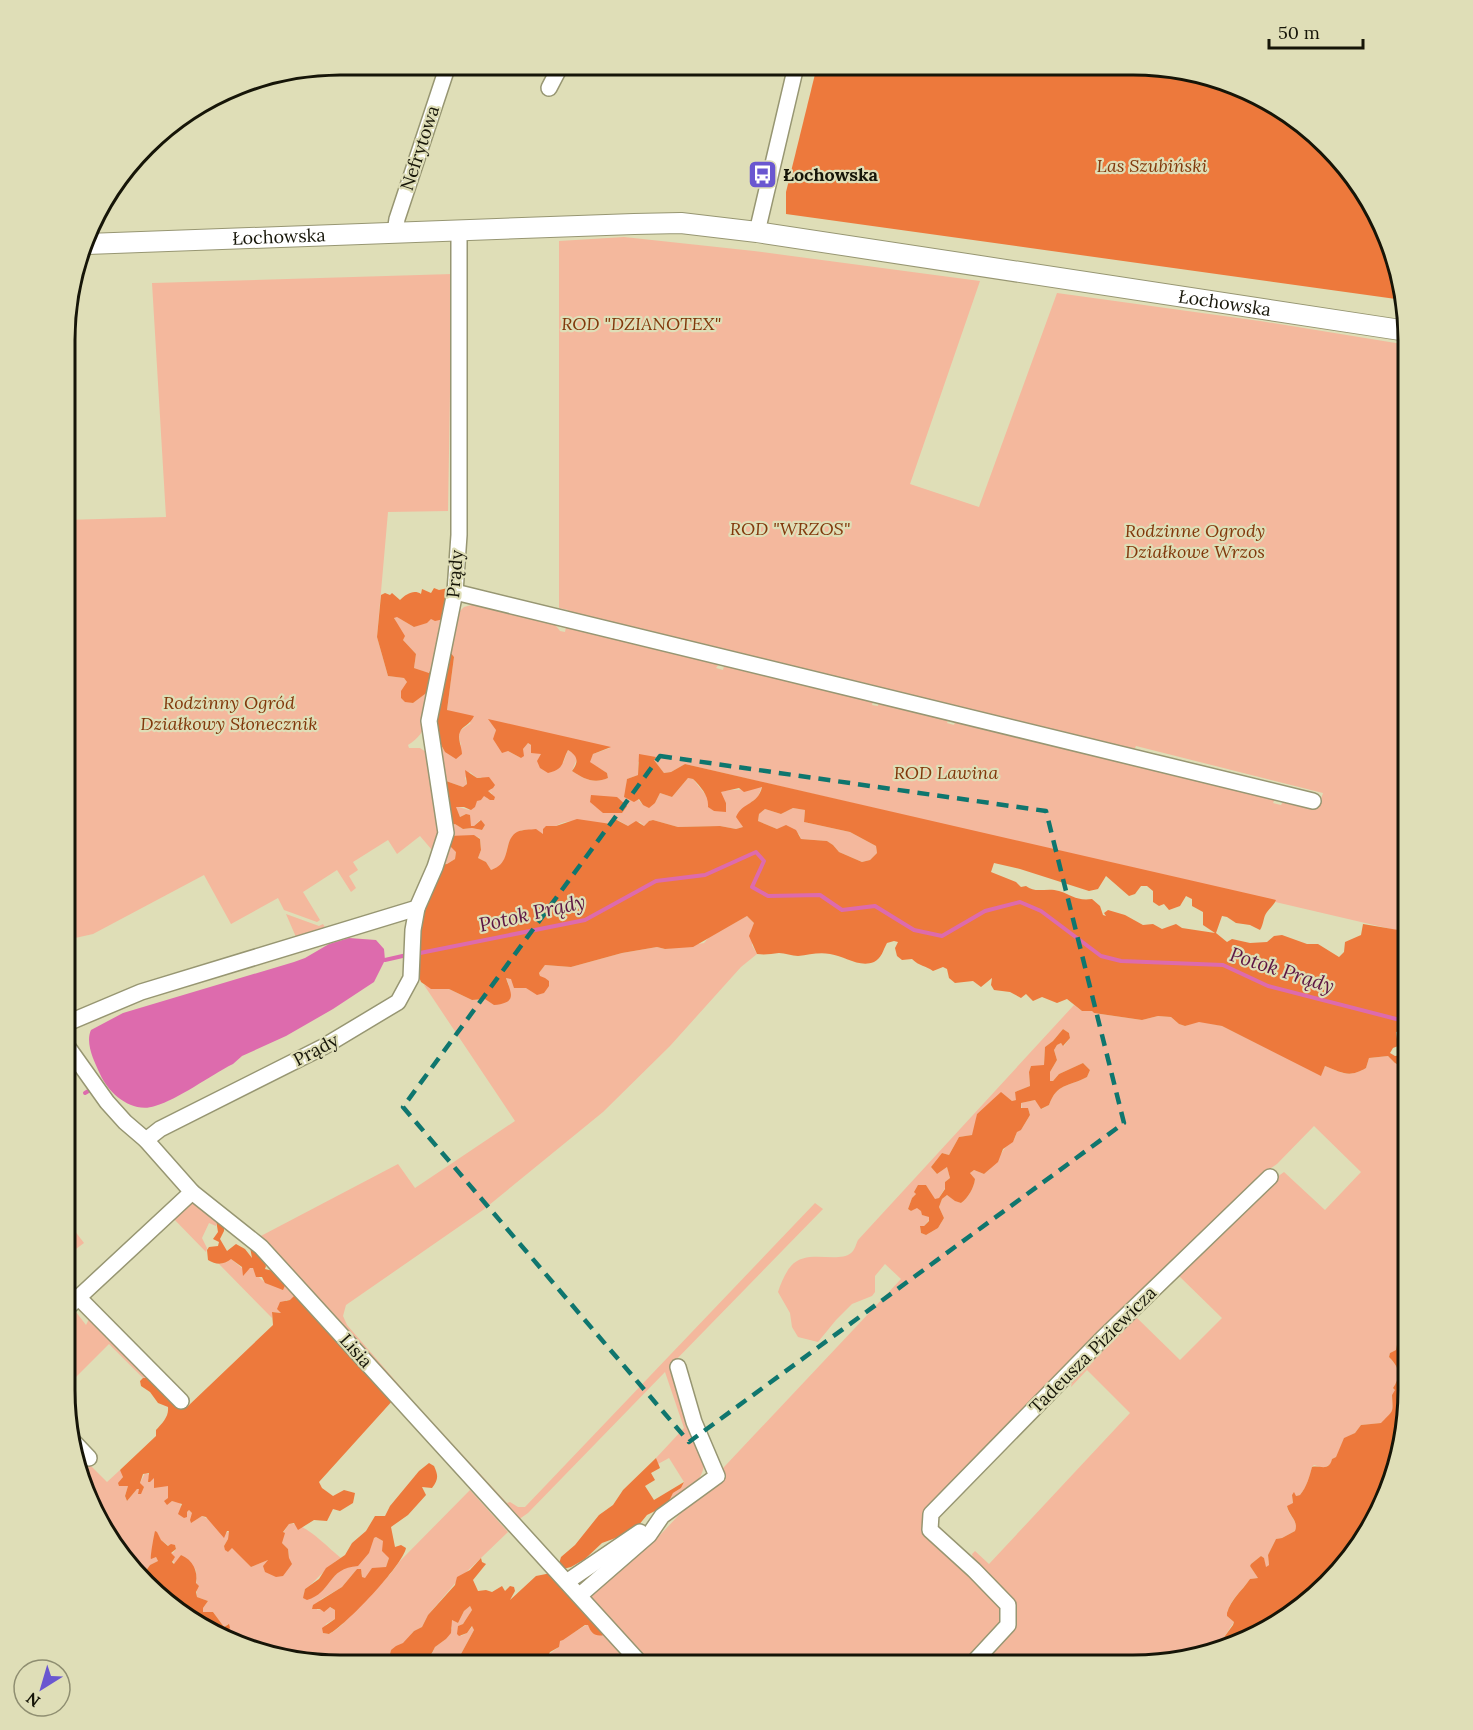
<svg xmlns="http://www.w3.org/2000/svg" width="1473" height="1730" font-family="Lora,serif">
<rect width="100%" height="100%" fill="#dfdeb7"/>
<!-- green -->
<g fill="#f4b89d" fill-rule="evenodd">
<path d="M624 237 754 251 980 281 910 484 979 507 1057 293 1260 321 1408 345V933L685 764 671 772 664 773 654 760 655 758 638 762V775L627 779 626 787 643 805 655 803 660 793 672 797 688 778 693 779 708 798 714 811H726V803L720 792C735 788 749 791 762 786L758 797 745 807 739 820 743 827 736 829 720 826 678 827 653 820 649 821 644 826 640 822 628 826 618 820C597 832 573 806 544 835L537 831 522 830C519 832 513 836 511 839 503 852 511 864 491 870L486 862 478 858 481 850 480 838 473 835 456 852 455 859 447 864 437 865 447 825 455 824 463 829 472 828 482 830 485 825 480 820 473 827 471 826 466 814 460 817 455 806 469 810 478 800H481L484 795 488 799 492 793 487 791 492 789 481 777 477 778 470 772 465 778 467 784 463 787 446 781 443 783 432 728 445 752 461 745C457 730 459 732 471 723L447 710 454 657 450 652 449 631 460 611 464 607 475 604 553 622 560 631 565 632 566 627 719 664 716 668 723 670 725 662 874 699 872 705 878 706 879 700 949 717 947 723 954 725 956 718 1277 795 1273 803 1281 805 1285 798 1319 805 1323 793 1136 746 1134 750 569 614 568 610 559 608V241ZM496 730 610 748 593 754 589 762 607 773 608 778C594 784 584 779 572 771L577 759 575 754 568 750 563 763 541 754 528 743 523 749 521 758 508 751 495 733Z"/>
<path d="M452 274 448 511 388 512 377 637 388 676 404 678 407 682 401 698 405 701 413 703 430 690C427 713 430 732 408 745L409 748H420L429 754 443 824 429 867 432 850 420 836 397 854 388 840 353 862 358 870 349 876 356 888 351 892 337 870 303 892 320 920 317 922 284 910 278 898 231 924 204 875 93 934 66 940V520L166 517 152 283Z"/>
<polygon points="396,616 414,627 431,619 447,616 435,651 437,654 432,670 428,673 414,668 416,654 403,640 394,617"/>
<polygon points="793,808 805,810 804,822 850,832 876,846 877,853 870,860 862,862 839,852 833,845 827,841 801,839 799,834 777,829 758,821 759,814 765,809 781,814"/>
<polygon points="286,914 319,926 323,924 326,929 296,937"/>
<path d="M747 916 754 923 752 945 757 954 741 967 670 1046 603 1112 483 1210 346 1305 343 1316 347 1325 413 1401 507 1503 510 1502 518 1507H525L815 1203 823 1209 670 1366 704 1462C704 1484 683 1493 667 1505L673 1493 681 1488 684 1482 669 1458 658 1464 656 1458 684 1428 665 1372 528 1513 518 1520 268 1247V1241L257 1238 398 1164 415 1188 515 1121 424 985 440 989H449L472 1000 485 999 509 985 506 978 540 976 539 973 545 965 571 967 622 953 657 947 665 949 704 943 709 937Z"/>
<path d="M1074 1005 1082 1011H1092L1094 1013 1142 1020 1158 1016 1171 1017 1179 1024 1185 1026 1199 1021 1222 1026 1321 1075 1325 1066C1343 1073 1348 1078 1366 1068L1369 1058 1388 1056 1395 1063 1402 1067 1408 1063V1322L1399 1333 1396 1350 1390 1353 1389 1357C1400 1369 1402 1374 1393 1388L1396 1390 1392 1395C1393 1414 1394 1409 1382 1423L1361 1425 1355 1433 1345 1438 1336 1457 1332 1459 1331 1464 1323 1468 1314 1465 1312 1467C1309 1478 1307 1486 1300 1495L1295 1496 1294 1493 1292 1495 1293 1504 1287 1507C1289 1516 1299 1521 1295 1531L1282 1538 1276 1539 1268 1555 1269 1565 1265 1568 1264 1558 1261 1556 1251 1564 1250 1566 1258 1578 1250 1579C1242 1591 1228 1601 1227 1616L1234 1622 1222 1640 1226 1642 1151 1665H977C993 1649 1016 1631 1014 1606L975 1565 972 1554 975 1551 989 1564 1130 1413 1087 1370 1071 1387C1072 1383 1072 1378 1074 1373 1079 1363 1113 1331 1124 1330L1136 1317 1180 1360 1222 1318 1178 1275 1149 1304 1148 1302 1165 1281 1267 1184 1284 1172 1325 1210 1361 1172 1314 1126 1277 1164 1264 1173 1239 1197 1130 1308 994 1442 930 1512 925 1526 933 1539 997 1596 1004 1610 1003 1624 995 1636 967 1665H648L592 1603 591 1593 661 1534 901 1279 885 1264 875 1276V1292L872 1296 852 1304 836 1320 818 1342 798 1337 792 1327 790 1313 778 1292C781 1283 785 1273 791 1266 807 1248 837 1264 851 1253 855 1250 856 1244 858 1240ZM1063 1029 1069 1033 1070 1038 1064 1046 1061 1043 1057 1045 1054 1050 1057 1060 1050 1072 1049 1081H1053L1059 1074 1083 1063 1090 1070 1087 1077C1068 1087 1057 1083 1049 1105L1042 1109 1035 1100 1021 1103 1022 1109 1028 1108 1030 1115 1021 1130 1017 1131C1014 1146 1008 1142 1003 1151 997 1160 993 1167 984 1174L974 1170 970 1173 975 1179C974 1188 968 1198 961 1203L956 1201 947 1195 942 1199 939 1207 944 1218 938 1228 926 1235 921 1233 920 1227 924 1226 929 1220V1216L922 1215V1211L917 1207 911 1211 908 1209 912 1198 916 1194 915 1192 918 1186 926 1185 935 1200 939 1198 945 1188V1182L950 1178 947 1167 937 1174 931 1167 942 1153 949 1155 959 1137 972 1135 975 1130 977 1114 1001 1093 1012 1101 1017 1100 1015 1092 1030 1086 1029 1072 1031 1066H1044L1045 1047 1053 1041Z"/>
<polygon points="197,1202 216,1220 216,1226 209,1223 202,1238 207,1248 206,1252 172,1217 187,1204"/>
<polygon points="65,1218 84,1243 65,1257"/>
<path d="M230 1258 243 1269 253 1268C261 1284 271 1287 287 1281L298 1292 291 1300H286L282 1313 272 1312V1318L219 1264 227 1262Z"/>
<polygon points="76,1312 86,1325 89,1319 114,1339 150,1378 143,1378 109,1344 65,1388 65,1317"/>
<path d="M72 1447 107 1482 120 1470 124 1474 119 1485 128 1486 125 1496 127 1501 137 1489H139L141 1494 140 1483 145 1473 150 1475 148 1479 155 1477 162 1486H168L169 1503 172 1501 180 1502 181 1508 187 1512 189 1510 192 1513V1522L202 1516 210 1520 224 1535 229 1531 228 1539 224 1546 228 1552 232 1547 251 1567 270 1559 289 1558 288 1549 282 1543 283 1533 289 1524C304 1521 329 1549 341 1558 326 1566 318 1580 305 1589L304 1594 324 1589 328 1582 374 1538 376 1537 383 1541 389 1558 386 1567 365 1578H361L362 1573 357 1569 342 1587 320 1600 317 1610 329 1607 335 1610V1619L326 1624 323 1633 329 1634C339 1629 346 1621 353 1612 368 1595 387 1581 399 1562L470 1490 508 1532 457 1581 428 1615 422 1627 414 1631 403 1644 399 1646 396 1661 402 1660 407 1665H321L224 1635 228 1632V1624L224 1627 213 1612 203 1613V1608L208 1601 197 1597 196 1570 181 1555 175 1565 169 1552 173 1553 176 1549 175 1545 169 1546 154 1535 155 1542 152 1550 158 1561 150 1565 141 1579 139 1578 102 1528 74 1462Z"/>
<polygon points="470,1606 472,1610 463,1624 458,1626 461,1636 467,1633 473,1626 474,1630 461,1654 453,1665 414,1665 424,1662 432,1654 435,1647 446,1639 452,1628 450,1623 452,1620 458,1623 464,1611"/>
<polygon points="588,1624 590,1629 606,1632 636,1665 538,1665 545,1657 559,1647 559,1641"/>
</g>
<!-- forest -->
<g fill="#ed793c" fill-rule="evenodd">
<polygon points="817,66 1170,67 1286,111 1371,202 1399,268 1403,300 786,214 786,192"/>
<path d="M434 588 439 590 448 588 444 619 435 621 431 619 427 623 414 627 397 617 394 618 405 636 403 640 416 654 414 668 429 673 435 660 450 652 454 657 447 710 474 716C470 725 462 726 460 732 457 737 462 748 462 754L456 759 445 752 432 728 429 691 413 703 405 702 401 698V691L407 682 404 678 388 676 377 637 381 595 385 593 390 595 392 593 400 600C406 594 414 589 421 594L422 589 431 593Z"/>
<path d="M488 719 611 747 593 754 590 762 607 773 608 778C594 784 584 779 572 771 579 762 578 756 568 750 561 763 565 769 548 773L540 768 537 761 541 754 531 753V745L528 743 523 749 524 756 521 758 508 751 502 753 493 739 496 730Z"/>
<path d="M639 754 656 757 654 760 664 773 671 772 685 764 1276 900C1274 905 1270 908 1267 912 1263 917 1264 924 1260 930L1250 925 1236 923 1227 917 1222 916 1216 933 1227 942 1232 939 1250 943 1267 942 1274 936 1282 935 1307 944H1318L1339 957 1344 952 1345 942 1361 935 1363 924 1404 931 1408 941V1032L1406 1030 1396 1032 1398 1046 1393 1048 1390 1053 1395 1056 1408 1054V1063L1402 1067 1395 1063 1388 1056 1369 1058 1366 1068C1349 1078 1343 1073 1325 1066L1321 1076 1222 1026 1199 1022 1185 1026 1179 1024 1171 1017 1158 1016 1142 1020 1094 1013 1092 1011H1082L1067 999 1057 1003 1042 997 1033 1001 1026 994 1021 998 1010 992 994 990 991 985 992 978 981 987 973 981 955 983 949 978 947 969 943 967 933 971C926 966 919 966 912 959L902 960 897 956 895 948 898 942 894 941 887 943C883 950 882 958 874 962 859 968 845 956 830 954 818 952 809 955 798 956 792 956 785 953 779 953 771 954 765 955 757 954L749 936 754 923 747 916 693 947 665 949 657 947 622 953 571 967 545 965 539 973 540 976 545 978 549 981V986L544 993 537 995 526 988H514L511 979 506 978C511 993 518 1003 494 1005L485 999 472 1000 449 989H431L421 982 417 972 412 917 431 866 447 864 455 859 456 852 449 845V836L474 835 480 839 481 850 478 858 486 862 491 870C513 863 502 841 517 832 523 829 530 830 536 829L543 834V829L546 826H556L577 819 611 824 610 821 613 818 628 826 636 821 644 826 649 821 653 820 678 827 720 826 736 829 743 827 736 817C742 802 758 805 762 787L744 792 739 788 721 792 726 803V812L714 811 708 807C709 796 701 787 693 779L688 778 672 797 660 793 655 803 649 808 643 805 639 799 634 802 624 797 627 779 638 775ZM793 808 805 810 804 822 850 832 876 846 877 853 870 860 862 862 839 852 833 845 827 841 801 839 796 830 786 825 777 829 758 821 759 814 765 809 781 814ZM994 863 1020 869 1089 891 1098 889 1106 876 1129 896 1135 894 1141 886H1147L1153 891V902L1159 906 1164 904 1169 910 1180 906 1186 896 1192 899V906L1203 912V925L1215 933 1182 928 1176 924 1162 929 1153 924 1143 925 1125 915 1108 910 1104 913 1106 916 1103 915 1100 906 1092 899C1076 901 1072 895 1059 891 1047 887 1036 894 1026 886L1021 887 1016 882 991 872Z"/>
<polygon points="465,770 477,778 489,777 495,785 493,788 488,791 495,797 494,800 490,800 484,796 481,800 477,801 475,807 471,810 464,807 456,807 460,817 466,814 470,815 471,826 474,826 481,820 485,825 482,830 472,828 463,829 455,824 451,825 443,783 446,781 463,787 467,784"/>
<polygon points="591,795 617,797 627,806 622,813 603,813 590,802"/>
<path d="M1063 1029 1069 1033 1070 1038 1063 1046 1061 1043 1057 1045 1054 1050 1057 1060 1050 1072V1081H1053L1059 1074 1083 1063 1090 1070 1087 1077C1068 1087 1057 1083 1049 1105L1041 1109 1035 1100 1021 1103V1108H1028L1030 1115 1021 1130 1017 1132 1013 1142 1003 1149 998 1162 984 1174 974 1170 970 1173 975 1179C974 1188 968 1198 961 1203L955 1201 947 1195 942 1199 939 1207 944 1218 938 1228 926 1235 921 1233 920 1226H924L929 1221V1217L922 1215 921 1211 917 1208 911 1211 908 1209 912 1198 916 1194 914 1192 918 1185H926L935 1199 939 1198 945 1189V1182L950 1178 947 1167 937 1174 931 1167 942 1153 949 1155 959 1137 972 1135 977 1114 1001 1092 1012 1101 1016 1100 1015 1092 1030 1086 1029 1072 1031 1066 1044 1065 1045 1047 1053 1041Z"/>
<path d="M216 1220 224 1225V1231L220 1239 227 1251 236 1244 245 1249 252 1258 250 1247 246 1243 263 1260 266 1266 265 1269 273 1271 287 1281 283 1290 265 1283 262 1277H256L253 1268H250L243 1276 242 1267 231 1259C224 1265 216 1265 208 1260L207 1250 209 1247 218 1246 219 1242 213 1239 218 1232Z"/>
<path d="M298 1292 394 1399 319 1482 322 1488 333 1496 344 1490 355 1493 353 1503 340 1511 333 1509 327 1521 314 1520 298 1530 294 1523 289 1524 283 1532 285 1533 282 1543 288 1549 289 1558 292 1564 283 1576 276 1577 265 1572 263 1566 268 1560 251 1567 232 1548 228 1552 225 1550 224 1546 228 1539 229 1531H227L224 1538 206 1517 202 1516 191 1523 190 1520 192 1513 189 1510 187 1512V1517L184 1518 178 1514 182 1504 172 1501 167 1505 164 1501 168 1498V1486L154 1488V1478L150 1482H148L149 1473 143 1474 140 1483 144 1487 141 1494H138L139 1489H137L127 1501 125 1496 128 1486H119L118 1483 123 1477 120 1470 156 1436V1430C162 1423 169 1417 168 1407L158 1403 150 1392 141 1386 140 1381 143 1378H150L187 1407 273 1325 272 1312 281 1313 277 1309 280 1302 290 1300Z"/>
<path d="M1408 1322V1409L1371 1528 1328 1585 1271 1628 1226 1642 1222 1640 1233 1625 1234 1622 1227 1616V1613C1231 1599 1242 1591 1250 1579L1258 1578 1250 1566 1251 1564 1261 1556 1264 1558 1266 1567 1269 1565 1268 1555 1276 1539 1282 1538 1295 1531C1299 1521 1289 1516 1287 1506L1293 1503 1292 1495 1294 1492 1296 1496 1300 1495C1307 1486 1309 1478 1312 1467 1320 1465 1329 1472 1332 1459L1336 1457 1344 1438 1355 1433 1361 1425 1381 1423C1394 1409 1393 1414 1392 1395L1395 1390 1393 1388C1401 1376 1400 1368 1389 1357L1390 1353 1396 1350 1399 1333Z"/>
<polygon points="656,1458 660,1468 651,1473 655,1480 645,1486 654,1500 684,1482 681,1488 673,1493 667,1505 647,1515 638,1526 631,1528 624,1535 602,1543 585,1559 571,1567 563,1569 559,1564 561,1557 575,1545 599,1515 613,1505 623,1490"/>
<path d="M429 1463 434 1466C438 1475 439 1479 432 1488L422 1487 426 1495 408 1515 391 1527 395 1547 401 1545 406 1548C403 1565 345 1626 329 1634L323 1633 322 1628 335 1619V1610L330 1607 324 1612 320 1609H312L313 1605 342 1587 357 1569H361L362 1577 365 1578 372 1568 386 1567 389 1558 382 1551 383 1541 376 1537 374 1538 369 1553 358 1566C327 1568 332 1593 307 1600L303 1598 305 1589 319 1579 326 1568 345 1555 352 1543 366 1531 375 1516H385L390 1506 419 1471Z"/>
<path d="M155 1531 157 1532 161 1540 168 1546 171 1544 175 1545 176 1549 171 1553 175 1557 172 1562 174 1564 181 1555C193 1560 198 1571 196 1583L199 1586 196 1592 197 1597 208 1601 203 1608V1612H213L224 1627 229 1624 230 1628 224 1635 219 1631V1624L210 1627 207 1630 202 1628 145 1585 139 1578H141L150 1565 158 1561 156 1557 151 1559C150 1557 154 1535 155 1531Z"/>
<path d="M481 1558 482 1562 486 1564 473 1580 478 1591 486 1590 492 1592 502 1586 505 1591 510 1586 514 1587 515 1591 510 1600 536 1576 551 1573 606 1632 604 1635C595 1637 591 1633 588 1625H585L563 1640 560 1641 559 1647 550 1652 548 1656 545 1657 538 1665H453L461 1654 474 1630 472 1626 467 1633 459 1636 457 1634 458 1626 463 1624 472 1610 470 1606 464 1611 458 1623 452 1620 451 1633 446 1639 435 1647 432 1653 424 1662 407 1665 402 1660 388 1663 391 1650 396 1646 403 1643 414 1631 422 1627 428 1615 455 1585 457 1577 470 1570Z"/>
</g>
<!-- water -->
<path fill="#dd6bad" d="M349 938 376 940 384 949 385 960 374 982 333 1009 286 1036 242 1056 233 1064C209 1076 179 1099 155 1106 132 1114 108 1093 100 1074 94 1061 85 1043 91 1030L123 1013 294 962 305 958 329 944Z"/>
<g fill="none" stroke-linecap="round" stroke-linejoin="round">
<!-- stream -->
<g stroke="#dd6bad" stroke-width="4">
<polyline points="415,954 585,920 656,881 705,875 756,852 764,861 752,887 768,896 820,895 842,910 875,906 914,930 942,936 985,911 1020,902 1041,911 1101,956 1121,961 1223,965 1268,986 1408,1022"/>
<polyline points="385,960 407,955"/>
<polyline points="85,1093 90,1090"/>
</g>
<defs>
<g id="minor">
<polyline points="549,88 561,65"/>
<polyline points="395,232 397,219 448,65"/>
<polyline points="757,232 796,66"/>
<polyline points="455,592 1313,801"/>
<polyline points="65,1024 141,992 417,908 435,867 446,833 429,721 455,592 459,535 459,230"/>
<polyline points="65,1043 107,1102 125,1122 146,1140 192,1192 261,1247 642,1665"/>
<polyline points="146,1140 160,1129 323,1047 398,1002 411,978 413,930 417,908"/>
<polyline points="78,1297 181,1401"/>
<polyline points="65,1310 192,1192"/>
<polyline points="71,1439 89,1458"/>
<polyline points="568,1581 640,1532"/>
<polyline points="580,1595 649,1535 662,1516 717,1476 694,1422 678,1367"/>
<polyline points="971,1665 1008,1625 1008,1605 974,1570 930,1530 931,1514 1102,1339 1270,1177"/>
</g>
<g id="secondary">
<path id="s1" d="M87 244 634 224 681 223 757 232 1407 331"/>
</g>
</defs>
<!-- minor casing -->
<use href="#minor" stroke="#979672" stroke-width="18"/>
<!-- secondary casing -->
<use href="#secondary" stroke="#979672" stroke-width="22"/>
<!-- minor -->
<use href="#minor" stroke="#fff" stroke-width="15"/>
<!-- secondary -->
<use href="#secondary" stroke="#fff" stroke-width="20"/>
</g>
<!-- marked area -->
<path fill="none" stroke="#0f766e" stroke-width="4.5" stroke-dasharray="12 8" stroke-linejoin="round" d="M660 756 1046 811 1124 1123 689 1442 403 1107Z"/>
<!-- icons -->
<defs>
<symbol id="bus-square" viewBox="-11 -11 22 22"><rect x="-9" y="-9" width="18" height="18" rx="4" fill="#6a57d0" stroke="#dfdeb7"/><path d="M-5-6H5V4H4V6H2V4H-2V6H-4V4H-5ZM-3.5-4V0h7V-4ZM-3.5 1.2v1.5H-2V1.2ZM2 1.2v1.5H3.5V1.2Z" fill="#fff"/></symbol>
</defs>
<g fill-rule="evenodd">
<use href="#bus-square" x="746" y="158" width="33" height="33"/>
</g>
<g text-anchor="middle" stroke-width="4.5" stroke-linejoin="round" paint-order="stroke">
<!-- street labels -->
<g font-size="18" fill="#161508" stroke="#dfdeb7">
<text transform="translate(420 148) rotate(-72)" y="6">Nefrytowa</text>
<text dy="6" stroke="none"><textPath href="#s1" startOffset="192">Łochowska</textPath></text>
<text dy="6" stroke="none"><textPath href="#s1" startOffset="1144">Łochowska</textPath></text>
<text transform="translate(455 574) rotate(-85)" y="6">Prądy</text>
<text transform="translate(316 1050) rotate(-28)" y="6">Prądy</text>
<text transform="translate(1093 1350) rotate(-45)" y="6">Tadeusza Piziewicza</text>
<text transform="translate(356 1351) rotate(48)" y="6">Lisia</text>
</g>
<!-- park labels -->
<g font-size="18" font-style="italic" fill="#81380b" stroke="#dfdeb7">
<text x="1152" y="172">Las Szubiński</text>
<text x="641" y="330">ROD "DZIANOTEX"</text>
<text x="790" y="535">ROD "WRZOS"</text>
<text x="1195" y="537">Rodzinne Ogrody<tspan x="1195" dy="21">Działkowe Wrzos</tspan></text>
<text x="229" y="709">Rodzinny Ogród<tspan x="229" dy="21">Działkowy Słonecznik</tspan></text>
<text x="946" y="779">ROD Lawina</text>
</g>
<!-- poi labels -->
<g font-size="18" font-weight="bold" fill="#161508" stroke="#dfdeb7" text-anchor="start">
<text x="783" y="181">Łochowska</text>
</g>
<!-- water labels -->
<g font-size="20" font-style="italic" fill="#5d1543" stroke="#dfdeb7">
<text transform="translate(532 913) rotate(-13)" y="7">Potok Prądy</text>
<text transform="translate(1282 970) rotate(18)" y="7">Potok Prądy</text>
</g>
</g>
<!-- crop -->
<path d="M0 0H1473V1730H0ZM340 75H1133A265 265 0 0 1 1398 340V1390A265 265 0 0 1 1133 1655H340A265 265 0 0 1 75 1390V340A265 265 0 0 1 340 75Z" fill="#dfdeb7" fill-rule="evenodd"/>
<path fill="none" stroke="#161508" stroke-width="3" d="M340 75H1133A265 265 0 0 1 1398 340V1390A265 265 0 0 1 1133 1655H340A265 265 0 0 1 75 1390V340A265 265 0 0 1 340 75Z"/>
<!-- north arrow -->
<g transform="translate(42 1688) rotate(217)"><circle r="28" fill="#dfdeb7" stroke="#8f8e71" stroke-width="1.5"/>
<path d="M0-4.5L10 22L0 15L-10 22Z" fill="#6a57d0"/>
<text y="-9" font-size="16" font-weight="bold" text-anchor="middle" fill="#161508">N</text>
</g>
<!-- scale -->
<path d="M1269 39v9h94v-9" fill="none" stroke="#161508" stroke-width="3"/>
<text x="1278" y="39" font-size="18" fill="#161508" stroke="#dfdeb7" stroke-width="4.5" paint-order="stroke">50 m</text>
</svg>
